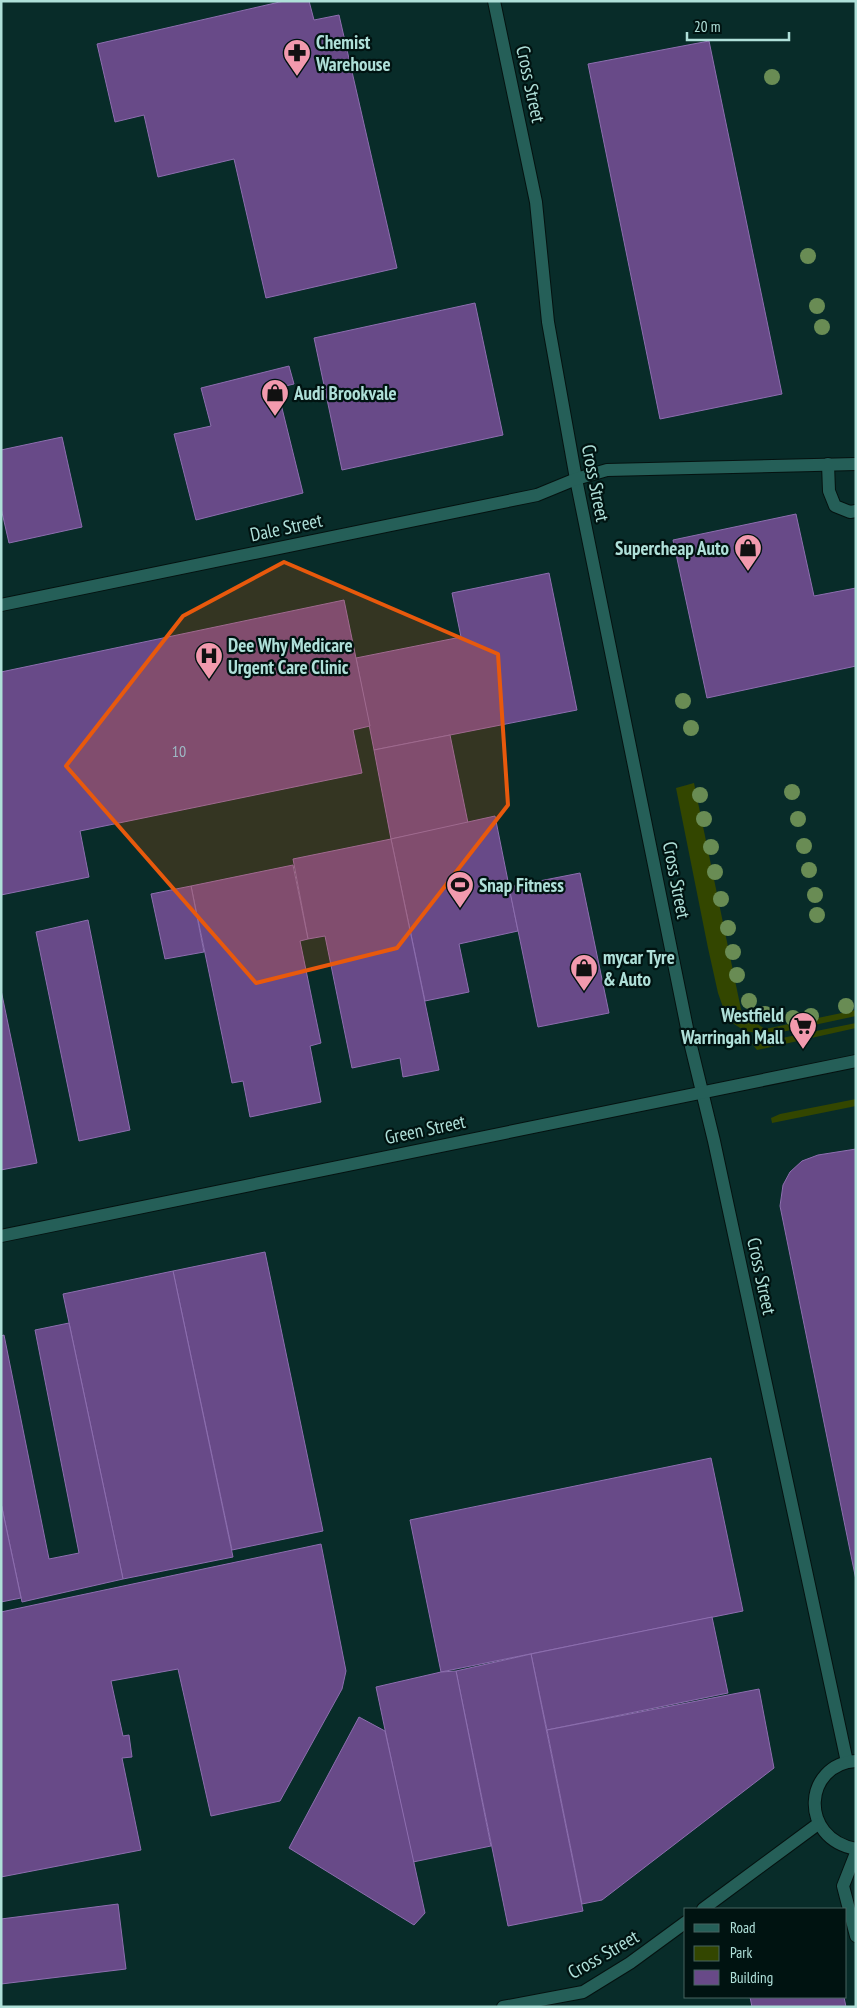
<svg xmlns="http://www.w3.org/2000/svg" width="857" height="2008" font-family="'PT Sans Narrow',sans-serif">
<rect width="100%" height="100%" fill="#082c29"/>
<!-- green -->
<g fill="#334600">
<polygon points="694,783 742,1014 765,1029 856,1010 856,1016 777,1033 763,1034 745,1031 734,1024 725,1013 718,993 708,948 676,788"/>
<polygon points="856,1023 856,1028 757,1050 752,1044"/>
<polygon points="856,1099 856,1106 772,1123 771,1118 780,1114"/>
</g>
<!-- building -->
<g fill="#684a88" stroke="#8d6eaf">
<polygon points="284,1 309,1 314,20 339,15 397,268 266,298 234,159 158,177 144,115 115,122 97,44"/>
<polygon points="709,41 782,394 660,419 588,64"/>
<polygon points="475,303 503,435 342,470 314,338"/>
<polygon points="289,366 294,384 277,388 303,493 196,520 174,434 211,426 201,388"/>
<polygon points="62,437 82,527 9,543 1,508 1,450"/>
<polygon points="796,514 814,596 856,588 856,666 707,698 673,540"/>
<polygon points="549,573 577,710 374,750 356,658 461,637 452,593"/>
<polygon points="344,600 370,726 353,730 362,773 80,831 89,877 1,895 1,672"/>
<polygon points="450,735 468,823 391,839 374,750"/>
<polygon points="495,816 518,931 459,944 469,992 425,1001 391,839"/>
<polygon points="391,839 439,1070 403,1077 400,1058 352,1068 325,936 308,939 293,859"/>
<polygon points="293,865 308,939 300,941 321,1043 310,1046 321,1102 250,1117 243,1081 232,1083 191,886"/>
<polygon points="580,873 609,1013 538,1027 509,887"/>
<polygon points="191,886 204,952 165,959 151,894"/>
<polygon points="88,920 130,1130 79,1141 36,932"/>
<polygon points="1,990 37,1163 1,1170"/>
<polygon points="856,1149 856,1580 780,1206 783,1185 790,1172 802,1161 818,1155"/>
<polygon points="265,1252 323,1531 232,1550 173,1271"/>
<polygon points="173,1271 233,1557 123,1579 63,1294"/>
<polygon points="69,1323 123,1579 22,1602 1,1503 1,1336 4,1335 49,1559 79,1553 35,1330"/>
<polygon points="711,1458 743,1611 441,1672 410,1520"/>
<polygon points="1,1503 21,1598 1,1602"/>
<polygon points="321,1544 346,1671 342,1689 280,1801 211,1816 178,1669 111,1681 123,1736 129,1735 132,1757 122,1758 141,1850 1,1877 1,1612"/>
<polygon points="712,1617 728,1693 547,1730 531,1654"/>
<polygon points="531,1654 583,1911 508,1926 456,1671"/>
<polygon points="456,1671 491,1846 413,1862 376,1687 441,1672"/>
<polygon points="759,1689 774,1768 602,1900 582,1904 547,1730"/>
<polygon points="359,1717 385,1731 425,1913 414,1925 289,1848"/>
<polygon points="118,1904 126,1969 1,1984 1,1919"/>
<polygon points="750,1997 844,1997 846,2007 752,2007"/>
</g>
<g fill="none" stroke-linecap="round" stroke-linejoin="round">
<defs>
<g id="minor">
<polyline points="494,1 536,202 548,322 576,479 689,1038 714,1141 847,1762"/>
<polyline points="828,464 829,491 835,506 850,512 856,511"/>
<polyline points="1,605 537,495 576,479 607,470 856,464"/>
<polyline points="1,1236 856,1061"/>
<path d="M856 1761C804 1764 798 1838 856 1849"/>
<polyline points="856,1853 843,1886 856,1936"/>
<polyline points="703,1909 818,1824"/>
<polyline points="503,2007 583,1992 630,1963 686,1922"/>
</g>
</defs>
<!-- minor casing -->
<use href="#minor" stroke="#051210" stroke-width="14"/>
<!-- minor -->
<use href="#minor" stroke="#255f58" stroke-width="12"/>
</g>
<!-- trees -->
<g fill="#698c54">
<circle cx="772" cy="77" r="8"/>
<circle cx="808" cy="256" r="8"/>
<circle cx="817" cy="306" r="8"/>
<circle cx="822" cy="327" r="8"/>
<circle cx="683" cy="701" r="8"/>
<circle cx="691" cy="728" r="8"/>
<circle cx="792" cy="792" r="8"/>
<circle cx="700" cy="795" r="8"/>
<circle cx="704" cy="819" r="8"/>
<circle cx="798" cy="819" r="8"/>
<circle cx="804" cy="846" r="8"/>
<circle cx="711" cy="847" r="8"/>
<circle cx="809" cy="870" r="8"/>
<circle cx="715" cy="872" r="8"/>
<circle cx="815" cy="895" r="8"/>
<circle cx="721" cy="899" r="8"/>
<circle cx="817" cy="915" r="8"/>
<circle cx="728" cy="928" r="8"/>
<circle cx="733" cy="952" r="8"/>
<circle cx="737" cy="975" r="8"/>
<circle cx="749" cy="1001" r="8"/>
<circle cx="846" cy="1006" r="8"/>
<circle cx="765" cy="1014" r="8"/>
<circle cx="811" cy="1016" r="8"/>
<circle cx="793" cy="1018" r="8"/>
</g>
<!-- marked area -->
<path fill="#e8590c" fill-opacity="0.2" stroke="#e8590c" stroke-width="4" stroke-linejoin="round" d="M284 562 498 654 508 805 397 948 256 983 66 766 183 616Z"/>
<!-- icons -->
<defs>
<symbol id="pharmacy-pin" viewBox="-11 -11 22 30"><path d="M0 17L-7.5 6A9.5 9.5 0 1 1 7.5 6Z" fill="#f29aae" stroke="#001311"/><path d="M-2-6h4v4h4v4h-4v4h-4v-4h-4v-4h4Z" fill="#111"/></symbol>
<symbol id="shop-pin" viewBox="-11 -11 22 30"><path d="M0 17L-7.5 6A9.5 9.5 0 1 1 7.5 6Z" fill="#f29aae" stroke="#001311"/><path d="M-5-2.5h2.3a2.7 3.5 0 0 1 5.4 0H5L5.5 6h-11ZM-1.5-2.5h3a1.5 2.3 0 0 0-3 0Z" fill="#111"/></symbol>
<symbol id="hospital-pin" viewBox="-11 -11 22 30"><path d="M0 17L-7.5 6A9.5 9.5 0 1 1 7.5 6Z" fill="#f29aae" stroke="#001311"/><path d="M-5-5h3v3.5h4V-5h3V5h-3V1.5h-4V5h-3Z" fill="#111"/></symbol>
<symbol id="stadium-pin" viewBox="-11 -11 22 30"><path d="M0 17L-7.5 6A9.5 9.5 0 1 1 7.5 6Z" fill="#f29aae" stroke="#001311"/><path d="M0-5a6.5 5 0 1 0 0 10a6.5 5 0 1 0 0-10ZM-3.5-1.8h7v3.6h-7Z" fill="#111"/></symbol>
<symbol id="supermarket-pin" viewBox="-11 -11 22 30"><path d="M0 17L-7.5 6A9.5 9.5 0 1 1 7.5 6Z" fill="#f29aae" stroke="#001311"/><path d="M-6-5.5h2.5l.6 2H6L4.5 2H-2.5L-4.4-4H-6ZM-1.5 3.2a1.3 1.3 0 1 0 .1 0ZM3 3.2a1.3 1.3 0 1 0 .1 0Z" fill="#111"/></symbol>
</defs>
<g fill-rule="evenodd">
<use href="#pharmacy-pin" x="281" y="37" width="32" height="43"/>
<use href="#shop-pin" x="259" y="377" width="32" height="43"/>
<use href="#shop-pin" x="732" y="532" width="32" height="43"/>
<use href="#hospital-pin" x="193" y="640" width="32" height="43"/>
<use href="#stadium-pin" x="444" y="869" width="32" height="43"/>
<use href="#shop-pin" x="568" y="952" width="32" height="43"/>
<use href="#supermarket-pin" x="787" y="1010" width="32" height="43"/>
</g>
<g text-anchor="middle" stroke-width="4.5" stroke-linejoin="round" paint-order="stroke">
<!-- number labels -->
<g font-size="16" fill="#9dbac5">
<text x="179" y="757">10</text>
</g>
<!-- poi labels -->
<g font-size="19" font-weight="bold" fill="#afe0d9" stroke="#001311" text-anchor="start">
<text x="316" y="49">Chemist<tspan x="316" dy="22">Warehouse</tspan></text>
<text x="294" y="400">Audi Brookvale</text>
<text x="729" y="555" text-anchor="end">Supercheap Auto</text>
<text x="228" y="652">Dee Why Medicare<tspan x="228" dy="22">Urgent Care Clinic</tspan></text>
<text x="479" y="892">Snap Fitness</text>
<text x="603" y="964">mycar Tyre<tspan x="603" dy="22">&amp; Auto</tspan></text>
<text x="784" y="1022" text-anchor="end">Westfield<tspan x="784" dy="22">Warringah Mall</tspan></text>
</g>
<!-- street labels -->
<g font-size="19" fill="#afe0d9" stroke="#001311">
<text transform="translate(531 84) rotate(78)" y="7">Cross Street</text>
<text transform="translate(596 483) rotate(79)" y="7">Cross Street</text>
<text transform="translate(286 527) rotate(-12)" y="7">Dale Street</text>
<text transform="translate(677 880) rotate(79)" y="7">Cross Street</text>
<text transform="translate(425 1129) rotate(-12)" y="7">Green Street</text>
<text transform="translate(762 1276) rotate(78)" y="7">Cross Street</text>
<text transform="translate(603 1954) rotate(-30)" y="7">Cross Street</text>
</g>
</g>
<!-- border -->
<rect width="857" height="2008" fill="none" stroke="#afe0d9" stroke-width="5"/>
<!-- legend -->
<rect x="684" y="1908" width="162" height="90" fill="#001311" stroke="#466561"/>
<rect x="694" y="1924" width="25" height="8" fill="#255f58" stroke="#466561"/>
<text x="730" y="1933" font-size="15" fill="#afe0d9">Road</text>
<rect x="694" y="1946" width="25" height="15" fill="#334600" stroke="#466561"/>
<text x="730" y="1958" font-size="15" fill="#afe0d9">Park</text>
<rect x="694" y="1970" width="25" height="15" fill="#684a88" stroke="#466561"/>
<text x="730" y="1983" font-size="15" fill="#afe0d9">Building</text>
<!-- scale -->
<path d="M687 32v8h102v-8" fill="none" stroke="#afe0d9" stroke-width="2.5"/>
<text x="694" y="32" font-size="15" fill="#afe0d9" stroke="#001311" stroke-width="4" paint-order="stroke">20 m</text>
</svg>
